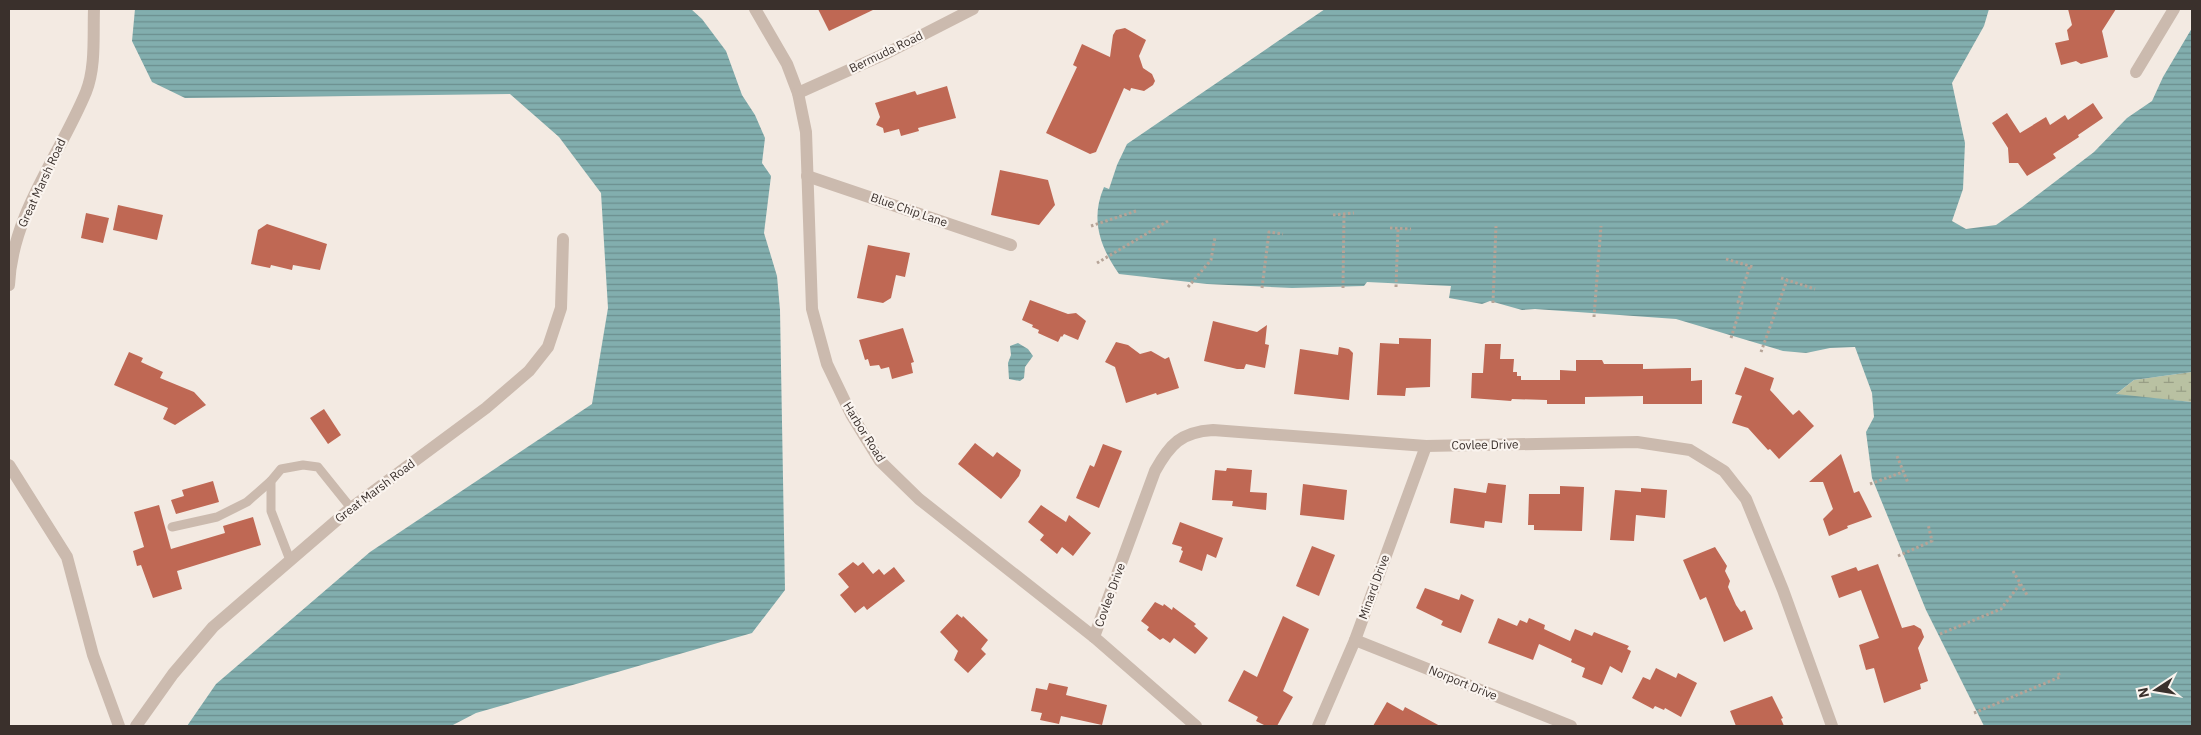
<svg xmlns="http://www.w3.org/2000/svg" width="2201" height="735" font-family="'IBM Plex Sans',sans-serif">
<defs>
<pattern id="wetland-marsh" width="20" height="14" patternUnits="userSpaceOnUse" patternTransform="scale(1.25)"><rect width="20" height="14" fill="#b9c1a2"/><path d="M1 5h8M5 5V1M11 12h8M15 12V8" fill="none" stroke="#979d84"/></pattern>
<pattern id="water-rules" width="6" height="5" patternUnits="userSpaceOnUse" patternTransform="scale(1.25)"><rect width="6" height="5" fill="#82aeae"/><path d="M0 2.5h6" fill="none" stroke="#6b8e8e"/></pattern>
</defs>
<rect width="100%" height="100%" fill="#f3eae2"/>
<!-- wetland -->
<polygon fill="url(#wetland-marsh)" points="2192,372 2192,402 2115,395 2134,380"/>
<!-- water -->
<g fill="url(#water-rules)">
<polygon points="135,9 691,9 702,19 726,51 742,95 755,115 765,138 762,163 771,176 764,233 777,276 780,310 785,590 752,633 476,713 451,726 187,726 216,684 370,552 592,404 608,308 601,193 559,137 510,94 185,98 152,82 132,41"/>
<path d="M1325 9H1989L1984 26 1952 83 1965 143 1963 189 1952 221 1966 229 1996 225 2022 207 2094 152 2127 118 2152 101 2163 77 2192 28V372L2134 380 2116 394 2192 402V726H1984L1926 610 1872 478 1866 432 1874 417 1872 393 1855 347 1830 348 1806 353 1783 351 1676 319 1535 309 1522 310 1490 301 1482 304 1449 298 1451 286 1367 282 1364 286 1292 288 1207 284 1119 274C1100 247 1090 219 1104 187L1109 189 1117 165 1127 144Z"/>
<polygon points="1018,343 1028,349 1033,356 1025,367 1024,378 1020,381 1009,379 1008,363 1011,355 1010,346"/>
</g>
<!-- building -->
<g fill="#bf6854">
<polygon points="818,9 875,9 829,31"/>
<polygon points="2068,9 2116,9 2102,31 2108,57 2081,64 2076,61 2061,65 2055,43 2069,40 2067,30 2072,25"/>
<polygon points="1125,28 1146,40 1139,56 1143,68 1152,74 1155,81 1153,85 1144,91 1131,88 1130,91 1124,88 1096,152 1090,154 1046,133 1077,67 1073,65 1082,44 1110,57 1113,35 1116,30"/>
<polygon points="947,86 956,118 918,128 919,131 901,136 899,129 884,133 883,128 876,125 880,117 875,103 915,91 917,95"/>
<polygon points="2093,103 2103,118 2078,135 2079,137 2053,154 2056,158 2027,176 2018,163 2009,163 2008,148 1992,123 2007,113 2020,133 2046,117 2050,125 2065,115 2068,120"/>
<polygon points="1000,170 1048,180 1055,205 1039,225 991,215"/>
<polygon points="118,205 163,215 157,240 113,230"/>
<polygon points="86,213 109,218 103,243 81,238"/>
<polygon points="267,224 327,244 320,270 293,265 292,270 271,265 270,268 251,264 258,230"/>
<polygon points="868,245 910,253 905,277 896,275 891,298 883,303 857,298"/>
<polygon points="1030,300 1068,314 1076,313 1086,321 1078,340 1064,334 1062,337 1061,336 1058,342 1038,333 1039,330 1032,327 1033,325 1022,320"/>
<polygon points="1213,321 1257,332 1267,325 1265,344 1269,345 1265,368 1246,364 1244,369 1237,369 1204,361"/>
<polygon points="903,328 914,362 911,363 913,373 892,379 889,367 881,369 879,365 870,366 868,359 865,360 859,340"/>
<polygon points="1399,338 1431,339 1430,387 1406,388 1405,396 1377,395 1380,343 1399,344"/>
<polygon points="1116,342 1128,345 1140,354 1151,351 1165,359 1169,357 1179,388 1157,395 1156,393 1126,403 1115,367 1105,362"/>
<polygon points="1485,344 1501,344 1500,359 1514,359 1513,372 1517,372 1517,376 1521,376 1521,380 1560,380 1560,370 1576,371 1576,360 1602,360 1604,364 1643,364 1643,369 1691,368 1691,381 1702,380 1702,404 1643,404 1643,396 1585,397 1585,404 1547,404 1547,400 1512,399 1511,401 1471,398 1472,373 1483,373"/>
<polygon points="1339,347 1349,349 1353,353 1349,400 1294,394 1300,349 1338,355"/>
<polygon points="129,352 143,358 141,362 163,372 160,378 194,392 206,405 175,425 163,419 168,408 114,385"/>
<polygon points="1745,367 1774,378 1770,390 1793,415 1799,410 1814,426 1779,459 1770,449 1768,450 1748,428 1732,423 1742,396 1735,394"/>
<polygon points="324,409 341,435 328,444 310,418"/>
<polygon points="975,443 993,457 997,452 1021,470 1019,476 1001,499 958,464"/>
<polygon points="1103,444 1122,451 1099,508 1076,498 1090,465 1094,467"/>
<polygon points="1841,454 1854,493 1859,491 1872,517 1847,526 1848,528 1829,536 1823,519 1833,509 1823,482 1809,482"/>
<polygon points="1227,468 1252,470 1250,492 1267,493 1266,510 1232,506 1233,501 1212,500 1215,470 1226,471"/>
<polygon points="213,481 219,502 176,514 171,500 184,496 182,490"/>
<polygon points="1488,483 1506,485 1502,523 1485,521 1484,528 1450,523 1454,488 1486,493"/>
<polygon points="1303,484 1347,490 1344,520 1300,515"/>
<polygon points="1560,486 1584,487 1582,531 1534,530 1534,525 1528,525 1529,494 1560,494"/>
<polygon points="1641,488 1667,490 1665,518 1636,515 1634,541 1610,540 1615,490 1641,492"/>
<polygon points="159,505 171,549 225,533 223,526 253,517 261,545 177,571 182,589 153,598 141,565 137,566 133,551 144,547 134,512"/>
<polygon points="1041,505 1066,522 1069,515 1091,533 1073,556 1062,547 1057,554 1040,540 1044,535 1028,522"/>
<polygon points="1180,522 1223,538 1216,558 1207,554 1202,571 1179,562 1183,551 1181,550 1182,547 1172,544"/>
<polygon points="1312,546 1335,555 1319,596 1296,586"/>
<polygon points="1715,547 1727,566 1725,571 1730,581 1728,587 1736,605 1741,612 1745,610 1753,629 1724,642 1706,597 1700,600 1683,560"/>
<polygon points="853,562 858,566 863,562 873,574 879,569 884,575 894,567 905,581 867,610 864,606 855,613 840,595 849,587 838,574"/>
<polygon points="1878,564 1902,628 1914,625 1921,629 1924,637 1918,648 1928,681 1920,684 1921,689 1884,703 1874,668 1866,670 1859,645 1879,638 1861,590 1839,598 1831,576 1856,567 1858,571"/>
<polygon points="1425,588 1459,600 1461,594 1474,600 1461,633 1441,625 1443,621 1416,608"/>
<polygon points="1155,602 1163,606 1164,604 1172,610 1173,607 1196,624 1194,626 1208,638 1197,652 1195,654 1174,638 1170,643 1163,638 1160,640 1147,630 1149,627 1141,621"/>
<polygon points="957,614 962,618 963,616 988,640 981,649 986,654 968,673 954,660 958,651 940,632"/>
<polygon points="1283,616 1309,629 1283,691 1293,697 1277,726 1266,726 1256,721 1258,717 1228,701 1244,670 1257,677"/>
<polygon points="1498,618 1517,626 1520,620 1527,623 1529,618 1545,625 1544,629 1570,641 1575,629 1592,636 1594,632 1629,646 1627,649 1631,651 1622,673 1610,666 1602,685 1582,677 1585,668 1571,662 1572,659 1539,644 1533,660 1488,643"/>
<polygon points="1656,668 1676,678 1678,673 1697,683 1681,717 1665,708 1664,710 1655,706 1653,709 1632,698 1643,677 1650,680"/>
<polygon points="1049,683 1068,687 1066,695 1107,705 1102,725 1061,716 1059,724 1040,720 1042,713 1031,711 1036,688 1047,690"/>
<polygon points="1772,696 1783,718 1781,719 1784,726 1736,726 1730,711"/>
<polygon points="1387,702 1403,711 1405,707 1440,726 1373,726"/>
</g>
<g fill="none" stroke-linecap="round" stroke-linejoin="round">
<!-- path -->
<g stroke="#b6a498" stroke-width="3" stroke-dasharray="2.5 2.5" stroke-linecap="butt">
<polyline points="1333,215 1354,213"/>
<polyline points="1091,226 1136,211"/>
<polyline points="1390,228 1411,229"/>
<polyline points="1726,259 1753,267"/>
<polyline points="1097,263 1168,221"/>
<polyline points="1781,278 1815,289"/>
<polyline points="1188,287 1211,260 1215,237"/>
<polyline points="1396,287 1398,229"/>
<polyline points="1262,288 1269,232 1283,234"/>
<polyline points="1343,288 1344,214"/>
<polyline points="1493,303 1496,226"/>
<polyline points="1594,317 1601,226"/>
<polyline points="1731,338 1742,303 1738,302 1750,266"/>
<polyline points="1761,352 1787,280"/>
<polyline points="1897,456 1908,483"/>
<polyline points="1870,484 1903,472"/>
<polyline points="1898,556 1932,541 1928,524"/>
<polyline points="2013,571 2027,595"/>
<polyline points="1940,634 2001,609 2020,584"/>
<polyline points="1974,713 2060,677 2058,672"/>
</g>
<!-- lane -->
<g stroke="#cbbaae" stroke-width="9">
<polyline points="172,527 217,517 247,502 271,481"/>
<polyline points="290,560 271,511 271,481 281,469 303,465 318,467 351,508"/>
</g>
<!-- street -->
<g stroke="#cbbaae" stroke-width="12">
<polyline points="755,9 787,64 798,93 806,132 812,309 827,364 851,414 880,461 919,499 1094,637 1196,726"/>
<polyline points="2136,72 2174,9"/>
<polyline points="798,93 887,53 973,9"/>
<polyline points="807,176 1011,245"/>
<path d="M9 285C12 214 60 155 86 92 96 67 93 35 94 9"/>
<polyline points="9,465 67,557 93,655 119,726"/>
<path d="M1094 637 1155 471C1170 444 1181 432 1213 430L1426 446 1637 442 1690 450 1724 471 1746 499 1783 590 1832 726"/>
<polyline points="1355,640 1571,726"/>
<polyline points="136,726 173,674 213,627 351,508 486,408 529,371 548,347 561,308 563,239"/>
<polyline points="1318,726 1355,640 1426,446"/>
</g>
</g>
<g text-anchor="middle" stroke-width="4.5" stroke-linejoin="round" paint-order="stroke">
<!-- street labels -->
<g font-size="12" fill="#3a302c" stroke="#faf4ef">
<text transform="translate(886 52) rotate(-26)" y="4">Bermuda Road</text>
<text transform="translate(42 183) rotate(-65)" y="4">Great Marsh Road</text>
<text transform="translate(909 210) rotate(19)" y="4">Blue Chip Lane</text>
<text transform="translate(864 432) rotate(58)" y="4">Harbor Road</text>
<text transform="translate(1485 445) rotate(-1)" y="4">Covlee Drive</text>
<text transform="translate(375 491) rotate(-37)" y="4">Great Marsh Road</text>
<text transform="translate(1374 587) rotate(-70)" y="4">Minard Drive</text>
<text transform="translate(1110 595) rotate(-70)" y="4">Covlee Drive</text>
<text transform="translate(1463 683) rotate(22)" y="4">Norport Drive</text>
</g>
</g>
<!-- border -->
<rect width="2201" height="735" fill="none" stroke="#3a302c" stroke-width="20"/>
<!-- north arrow -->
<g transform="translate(2156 690) rotate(258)" stroke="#faf4ef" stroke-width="4" paint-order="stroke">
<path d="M0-4L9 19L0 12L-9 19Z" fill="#3a302c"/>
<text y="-8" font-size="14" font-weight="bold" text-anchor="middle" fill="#3a302c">N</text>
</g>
</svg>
